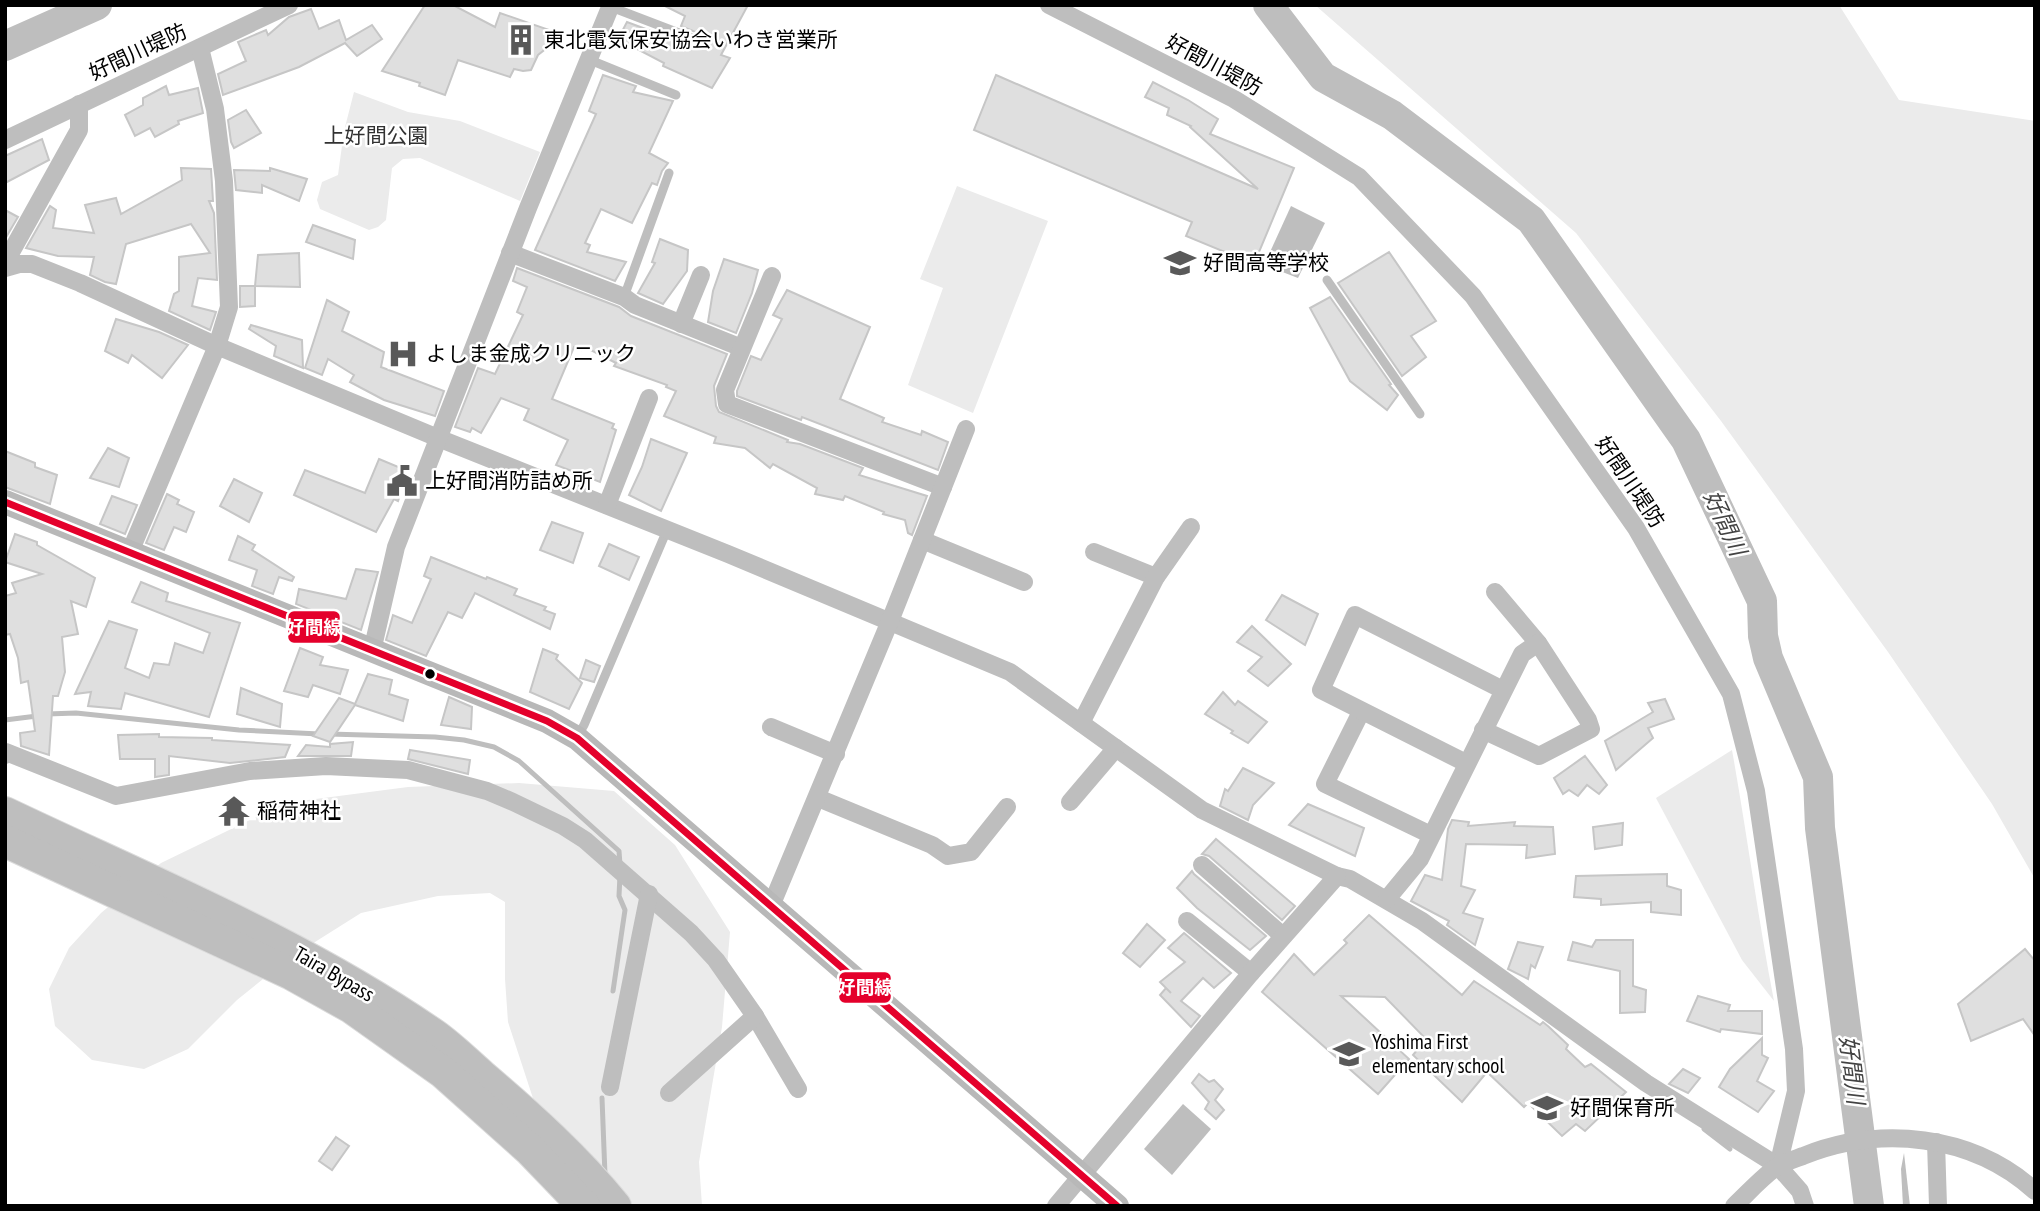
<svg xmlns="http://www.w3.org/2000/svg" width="2040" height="1211" font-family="'PT Sans Narrow','Noto Sans JP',sans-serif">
<rect width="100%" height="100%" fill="#fff"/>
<!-- green -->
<g fill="#ebebeb">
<polygon points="1315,5 1839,5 1899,100 2035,121 2035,879 1992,804 1888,652 1721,421 1576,233"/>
<polygon points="354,92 408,112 460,121 540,152 520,201 420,158 403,159 392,168 386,220 378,227 369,230 320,209 317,200 322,182 338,175 344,131"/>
<polygon points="957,186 1048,221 973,413 908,385 943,288 920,279"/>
<path d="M1732 750C1747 834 1758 918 1774 1001L1742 960 1656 798Z"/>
<polygon points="519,783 614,791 675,845 730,932 722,1027 699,1162 702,1206 586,1206 546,1138 508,1022 505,979 505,902 490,893 438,896 361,913 288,959 237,1000 188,1049 144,1069 92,1060 55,1026 49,989 69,948 101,913 161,863 285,803 408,787"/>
</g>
<!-- water -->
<g fill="#bebebe">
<polygon points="1291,206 1325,223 1298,278 1264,265"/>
<polygon points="1183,1104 1211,1129 1172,1175 1144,1149"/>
<polygon points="1904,1153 1910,1206 1903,1206 1901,1169"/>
</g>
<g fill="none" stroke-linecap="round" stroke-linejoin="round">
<!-- stream -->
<g stroke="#bebebe" stroke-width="5">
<polyline points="47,714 76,713 239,730 319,734"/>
<polyline points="5,720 37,716"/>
<polyline points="329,734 435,737 464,740 494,747 519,761 619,851 620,865"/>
<polyline points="613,991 625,910 619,896 620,875"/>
<polyline points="602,1098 605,1175"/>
<polyline points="1704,1129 1730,1149"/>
</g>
<!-- river -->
<g stroke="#bebebe" stroke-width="30">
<polyline points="1268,5 1323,77 1392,115 1531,220 1686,440 1762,601 1763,636 1768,658 1818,777 1820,828 1869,1206"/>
<polyline points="5,46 97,5"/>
</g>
</g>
<!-- building -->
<g fill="#dfdfdf" stroke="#c6c6c6" stroke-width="2">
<polygon points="425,5 453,5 495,27 500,13 555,32 548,47 538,55 531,70 523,71 514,69 510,77 458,60 445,95 419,86 420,83 382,71"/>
<polygon points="663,5 748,5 721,55 730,58 712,88 663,66 664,63 618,39 627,22 697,48 705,46 707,41 705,36 681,26 685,16"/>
<polygon points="311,9 319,29 339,20 346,40 372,25 382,39 357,56 345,43 299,67 223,95 218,74 246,61 238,42 266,30 268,35 289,17"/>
<polygon points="603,75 636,86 633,92 673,101 649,153 668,163 662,171 657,185 652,183 632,223 601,209 585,243 590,245 587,252 626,262 615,281 535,250 596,114 589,111"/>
<polygon points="996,75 1258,189 1190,127 1191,126 1167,115 1169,108 1145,97 1153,82 1188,100 1218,119 1210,134 1294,168 1254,264 1186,236 1192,222 974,130"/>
<polygon points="166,86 169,95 198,88 203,113 178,121 179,124 155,137 150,128 135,136 125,115 143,105 143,98"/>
<polygon points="246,110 261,133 234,148 231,142 228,120"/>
<polygon points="42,139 49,160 5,183 5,156"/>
<polygon points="181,168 211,169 213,201 209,201 214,213 217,280 198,278 192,306 216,312 210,330 169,311 174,294 179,291 179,257 210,253 191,224 126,244 116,284 105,282 90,275 94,257 58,256 26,248 50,206 56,210 53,228 94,233 85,205 116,198 121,214 182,180"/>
<polygon points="270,168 307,179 299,201 262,185 262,193 236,190 234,170 270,171"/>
<polygon points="5,210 18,217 5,239"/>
<polygon points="313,225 355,240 353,259 306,242"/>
<polygon points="660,239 688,250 687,271 663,304 638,293 655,263 652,262"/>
<polygon points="1389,252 1436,321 1411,336 1426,357 1402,376 1338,283"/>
<polygon points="299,253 300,287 255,286 258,255"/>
<polygon points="724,259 758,270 752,293 736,333 708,322 713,291"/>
<polygon points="517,268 619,307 631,316 727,354 714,386 716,406 719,412 788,440 787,442 800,444 863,468 859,475 927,496 912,535 908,533 905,520 883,514 884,512 845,496 843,500 815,494 817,488 773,464 770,468 745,448 714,443 716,437 664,416 676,391 666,387 667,385 614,366 616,363 583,346 581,350 574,347 552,399 614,424 612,428 616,430 600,482 556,465 568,440 524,420 529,409 501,398 481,433 472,428 470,432 455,427 478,368 495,374 523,315 517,312 527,287 513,281"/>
<polygon points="240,286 255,286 255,306 240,307"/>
<polygon points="787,290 870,327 840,399 884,418 882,422 921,435 922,431 948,442 938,470 802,417 801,420 737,396 737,391 751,356 761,360 782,319 773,315"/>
<polygon points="1330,297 1391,384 1389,385 1398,395 1387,410 1350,381 1310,308"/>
<polygon points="327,300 349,312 342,331 384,352 381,367 444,391 435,416 384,400 350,382 354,375 328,359 322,375 305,368"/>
<polygon points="116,319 159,332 188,345 162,378 132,355 128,363 105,351"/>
<polygon points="251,325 302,340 303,368 274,356 276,346 249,329"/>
<polygon points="651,439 687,453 661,511 629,495 642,467"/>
<polygon points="108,448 129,458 119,487 90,478"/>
<polygon points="5,451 35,463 35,467 57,475 50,504 5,487"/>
<polygon points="379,459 408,471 398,501 394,499 376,532 294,495 305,470 365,493"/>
<polygon points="234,479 262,493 249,522 220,506"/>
<polygon points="167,494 179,500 177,504 194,512 186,532 174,527 164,550 146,543"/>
<polygon points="112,496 137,505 125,534 100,524"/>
<polygon points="552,522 583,533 573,563 540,550"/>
<polygon points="15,534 37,542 37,545 95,578 86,607 71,601 78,634 62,637 65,672 58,696 53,696 49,755 21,746 20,733 35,731 28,681 21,683 18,658 10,634 5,635 5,596 16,593 12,583 42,574 5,562"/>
<polygon points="238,536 255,545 252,550 294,577 292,581 279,577 273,594 252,586 257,570 229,560"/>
<polygon points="609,544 639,557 629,580 599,566"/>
<polygon points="431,557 486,579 487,577 517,589 514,595 546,607 544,610 555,614 550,629 475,593 462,618 448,612 426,656 386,640 393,615 412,623 431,579 424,576"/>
<polygon points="356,569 378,572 361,630 296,604 299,589 346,599"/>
<polygon points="141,582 168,593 166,601 240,623 209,717 125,693 121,709 88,706 91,692 75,694 109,621 137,630 125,668 149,678 154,663 169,665 175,643 203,653 210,633 132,602"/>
<polygon points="1282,595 1318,614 1305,645 1266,620"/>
<polygon points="1252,626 1291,664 1268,686 1248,671 1262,657 1237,642"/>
<polygon points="300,648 323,657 320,665 348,670 340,694 313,685 308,697 284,691"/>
<polygon points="543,649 558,655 556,659 582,683 569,709 530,692"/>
<polygon points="586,660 600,666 594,682 580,678"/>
<polygon points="368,674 392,680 389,694 408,700 403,721 355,705 330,742 313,736 339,698 355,704"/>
<polygon points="241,688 282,704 280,727 237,714"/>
<polygon points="1223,692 1235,705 1238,701 1267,722 1248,743 1231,733 1233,731 1205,714"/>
<polygon points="449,697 472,707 471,729 441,725"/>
<polygon points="1665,699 1674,719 1648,728 1653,738 1616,770 1605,741 1653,712 1648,703"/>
<polygon points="159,734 159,737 212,738 212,740 290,745 285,757 230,763 169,756 169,775 155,777 155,759 120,759 118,735"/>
<polygon points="353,742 351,756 298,756 306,745 330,747 330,744"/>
<polygon points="410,750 470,760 468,774 408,759"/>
<polygon points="1585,756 1607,785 1599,794 1587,785 1578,796 1569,790 1563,794 1554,778"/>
<polygon points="1243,768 1274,783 1253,805 1248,820 1220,806 1225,789 1228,791"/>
<polygon points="1308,804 1364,828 1355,856 1289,825"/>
<polygon points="1452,820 1469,822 1468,826 1515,822 1514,826 1553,827 1555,854 1526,858 1527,845 1466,844 1461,886 1475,890 1463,913 1483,919 1475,945 1447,925 1449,921 1411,901 1425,875 1442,880 1448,829"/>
<polygon points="1623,823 1622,845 1595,849 1593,827"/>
<polygon points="1216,839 1295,906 1282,920 1209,856 1202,854"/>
<polygon points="1192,871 1194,874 1266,936 1250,950 1197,908 1177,888"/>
<polygon points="1667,874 1667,886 1681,890 1681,915 1651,912 1651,902 1601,905 1601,899 1574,897 1576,876"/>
<polygon points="1369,915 1462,995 1474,981 1540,1025 1543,1022 1549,1027 1568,1045 1566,1049 1585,1067 1591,1064 1626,1092 1585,1131 1576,1124 1562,1136 1528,1103 1524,1107 1487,1072 1462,1102 1413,1055 1426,1039 1385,997 1341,996 1409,1059 1378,1094 1262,992 1294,954 1314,975 1347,943 1344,940"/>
<polygon points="1147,924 1165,940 1140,967 1123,953"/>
<polygon points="1184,933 1231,973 1214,988 1203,978 1181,1001 1200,1016 1191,1027 1160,995 1166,988 1171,993 1160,982 1185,962 1168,948"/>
<polygon points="1596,940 1633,940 1633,986 1646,990 1645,1012 1620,1013 1620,971 1568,960 1573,942 1592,947"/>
<polygon points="1518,942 1543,947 1535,968 1531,965 1528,979 1508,969"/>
<polygon points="2025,949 2035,961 2035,1036 2023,1019 1971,1041 1958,1004"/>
<polygon points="1698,996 1730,1005 1728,1011 1762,1011 1762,1034 1721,1029 1720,1032 1687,1021"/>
<polygon points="1762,1038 1762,1055 1768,1058 1757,1081 1774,1091 1758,1112 1719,1087 1730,1069"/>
<polygon points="1683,1069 1700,1078 1688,1093 1669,1084"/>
<polygon points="1199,1074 1209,1082 1214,1080 1223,1089 1215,1100 1224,1110 1216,1119 1205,1109 1209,1102 1192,1083"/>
<polygon points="336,1137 349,1146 332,1170 319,1161"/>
</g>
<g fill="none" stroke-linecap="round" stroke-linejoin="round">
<defs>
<g id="highway">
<path d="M5 813C150 882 301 943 434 1035 451 1047 466 1062 482 1076 529 1116 576 1158 615 1206"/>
<polyline points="5,841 290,973 351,1007 444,1073 529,1149 584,1206"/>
</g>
</defs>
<!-- highway casing -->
<use href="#highway" stroke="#dbdbdb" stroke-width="34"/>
<!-- lane -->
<g stroke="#bebebe" stroke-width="9">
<polyline points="611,7 700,41"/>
<polyline points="590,60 676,95"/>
<polyline points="1327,280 1420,414"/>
<polyline points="624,297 669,173"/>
<polyline points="577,737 584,725 667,530"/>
</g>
<!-- street -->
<g stroke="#bebebe" stroke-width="18">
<polyline points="1049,5 1234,99 1359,177 1473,296 1636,528 1731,694 1756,791 1794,1049 1796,1091 1778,1166"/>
<polyline points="5,140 289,5"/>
<polyline points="510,253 624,297 635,305 737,346"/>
<polyline points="5,263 79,130 79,104"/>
<polyline points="5,268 19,264 32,264 80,283 217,346 438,438 728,554 1010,672 1202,810 1337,876 1350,879 1422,921 1646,1083 1778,1166 1800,1191 1805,1206"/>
<polyline points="772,276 725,390 727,404 943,487"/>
<polyline points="681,324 701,275"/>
<polyline points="607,505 649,398"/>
<polyline points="922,540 1024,582"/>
<polyline points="130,552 217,346 229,307 224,181 215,109 200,48"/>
<polyline points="1094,552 1156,577"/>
<polyline points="372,651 396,547 528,208 611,5"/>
<polyline points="1361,712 1325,784 1431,835"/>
<polyline points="1081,723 1156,577 1191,527"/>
<polyline points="771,727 836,754"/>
<polyline points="1483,730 1539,756 1591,729 1588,720 1538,643 1495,592"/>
<polyline points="5,755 6,752 116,796 250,771 326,766 408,770 487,791 513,802 563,826 585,840 691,933 716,960 755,1016 798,1089"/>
<polyline points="1466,763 1321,690 1355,615 1503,690"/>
<polyline points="818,798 932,845 948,856 971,852 1007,807"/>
<polyline points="1070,802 1116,748"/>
<polyline points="1202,865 1283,936"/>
<polyline points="1387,899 1420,859 1522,654 1538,643"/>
<polyline points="771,906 890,621 966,429"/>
<polyline points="1187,921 1251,973"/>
<polyline points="610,1087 649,894"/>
<polyline points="669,1093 755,1016"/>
<polyline points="1936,1142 1938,1206"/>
<polyline points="1056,1206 1251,973 1337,876"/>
<path d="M1734 1206C1748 1193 1763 1176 1778 1166 1786 1162 1795 1159 1803 1156 1880 1125 1972 1134 2035 1191"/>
</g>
<!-- secondary -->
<polyline stroke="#b8b8b8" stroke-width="24" points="5,502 547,721 577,738 1117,1206"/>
<!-- highway -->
<use href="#highway" stroke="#bebebe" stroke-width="32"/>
<defs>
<polyline id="bus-1" points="5,502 547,721 577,738 1117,1206"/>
</defs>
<!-- bus-1 casing -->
<use href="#bus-1" stroke="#fff" stroke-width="12"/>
<!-- bus-1 -->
<use href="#bus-1" stroke="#e4002b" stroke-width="7"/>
</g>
<!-- icons -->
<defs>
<symbol id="building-bare" viewBox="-9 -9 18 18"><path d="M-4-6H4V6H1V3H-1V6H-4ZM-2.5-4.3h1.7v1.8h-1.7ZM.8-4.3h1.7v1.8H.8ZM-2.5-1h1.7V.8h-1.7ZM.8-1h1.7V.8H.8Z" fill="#595959" stroke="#fff" stroke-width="2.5" paint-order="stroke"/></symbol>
<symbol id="school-bare" viewBox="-9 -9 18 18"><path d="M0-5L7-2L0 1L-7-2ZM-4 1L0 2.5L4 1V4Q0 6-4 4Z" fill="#595959" stroke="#fff" stroke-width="2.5" paint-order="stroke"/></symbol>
<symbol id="hospital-bare" viewBox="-9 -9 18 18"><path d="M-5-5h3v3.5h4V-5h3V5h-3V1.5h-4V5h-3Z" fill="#595959" stroke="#fff" stroke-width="2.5" paint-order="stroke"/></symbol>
<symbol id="civic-bare" viewBox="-9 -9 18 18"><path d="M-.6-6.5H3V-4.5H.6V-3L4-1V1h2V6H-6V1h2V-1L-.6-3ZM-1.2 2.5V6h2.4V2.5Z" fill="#595959" stroke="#fff" stroke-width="2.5" paint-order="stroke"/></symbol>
<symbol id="temple-bare" viewBox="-9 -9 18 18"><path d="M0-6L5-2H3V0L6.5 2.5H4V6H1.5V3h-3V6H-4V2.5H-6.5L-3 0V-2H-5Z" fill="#595959" stroke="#fff" stroke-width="2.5" paint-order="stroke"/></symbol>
</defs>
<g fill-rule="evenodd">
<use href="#building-bare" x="499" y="18" width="44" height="44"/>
<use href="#school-bare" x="1158" y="241" width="44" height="44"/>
<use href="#hospital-bare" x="381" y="332" width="44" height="44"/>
<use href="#civic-bare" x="380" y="459" width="44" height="44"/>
<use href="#temple-bare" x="212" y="789" width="44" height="44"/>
<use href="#school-bare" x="1327" y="1032" width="44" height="44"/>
<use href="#school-bare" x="1525" y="1086" width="44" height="44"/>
</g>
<!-- markers -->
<circle fill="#000" stroke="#fff" stroke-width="2.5" cx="430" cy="674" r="6"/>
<g text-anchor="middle" stroke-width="5" stroke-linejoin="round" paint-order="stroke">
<!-- poi labels -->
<g font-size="21" fill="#000" stroke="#fff" text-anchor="start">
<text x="544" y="47">東北電気保安協会いわき営業所</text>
<text x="1203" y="270">好間高等学校</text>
<text x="426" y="361">よしま金成クリニック</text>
<text x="425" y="488">上好間消防詰め所</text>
<text x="257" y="818">稲荷神社</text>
<text x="1372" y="1049">Yoshima First<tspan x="1372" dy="24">elementary school</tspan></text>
<text x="1570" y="1115">好間保育所</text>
</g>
<!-- street labels -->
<g font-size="21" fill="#000" stroke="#fff">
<text transform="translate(138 52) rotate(-25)" y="7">好間川堤防</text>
<text transform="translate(1214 65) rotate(28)" y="7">好間川堤防</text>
<text transform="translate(1630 482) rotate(56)" y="7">好間川堤防</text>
<text transform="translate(334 974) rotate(30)" y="7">Taira Bypass</text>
</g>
<!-- park labels -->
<g font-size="21" fill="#323232" stroke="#fff">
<text x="376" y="143">上好間公園</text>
</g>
<!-- water labels -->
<g font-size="23" font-style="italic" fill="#434343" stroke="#fff">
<text transform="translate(1725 523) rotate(65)" y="8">好間川</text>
<text transform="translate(1852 1070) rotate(83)" y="8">好間川</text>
</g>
</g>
<g stroke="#fff" stroke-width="2.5">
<rect x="287" y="610" width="54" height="34" rx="7" fill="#e4002b"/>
<rect x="838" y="971" width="54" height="33" rx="7" fill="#e4002b"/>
</g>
<g font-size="19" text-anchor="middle" font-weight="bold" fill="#fff">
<text x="314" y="634">好間線</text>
<text x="865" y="994">好間線</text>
</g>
<!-- border -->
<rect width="2040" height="1211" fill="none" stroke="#000000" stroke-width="14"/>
</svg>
